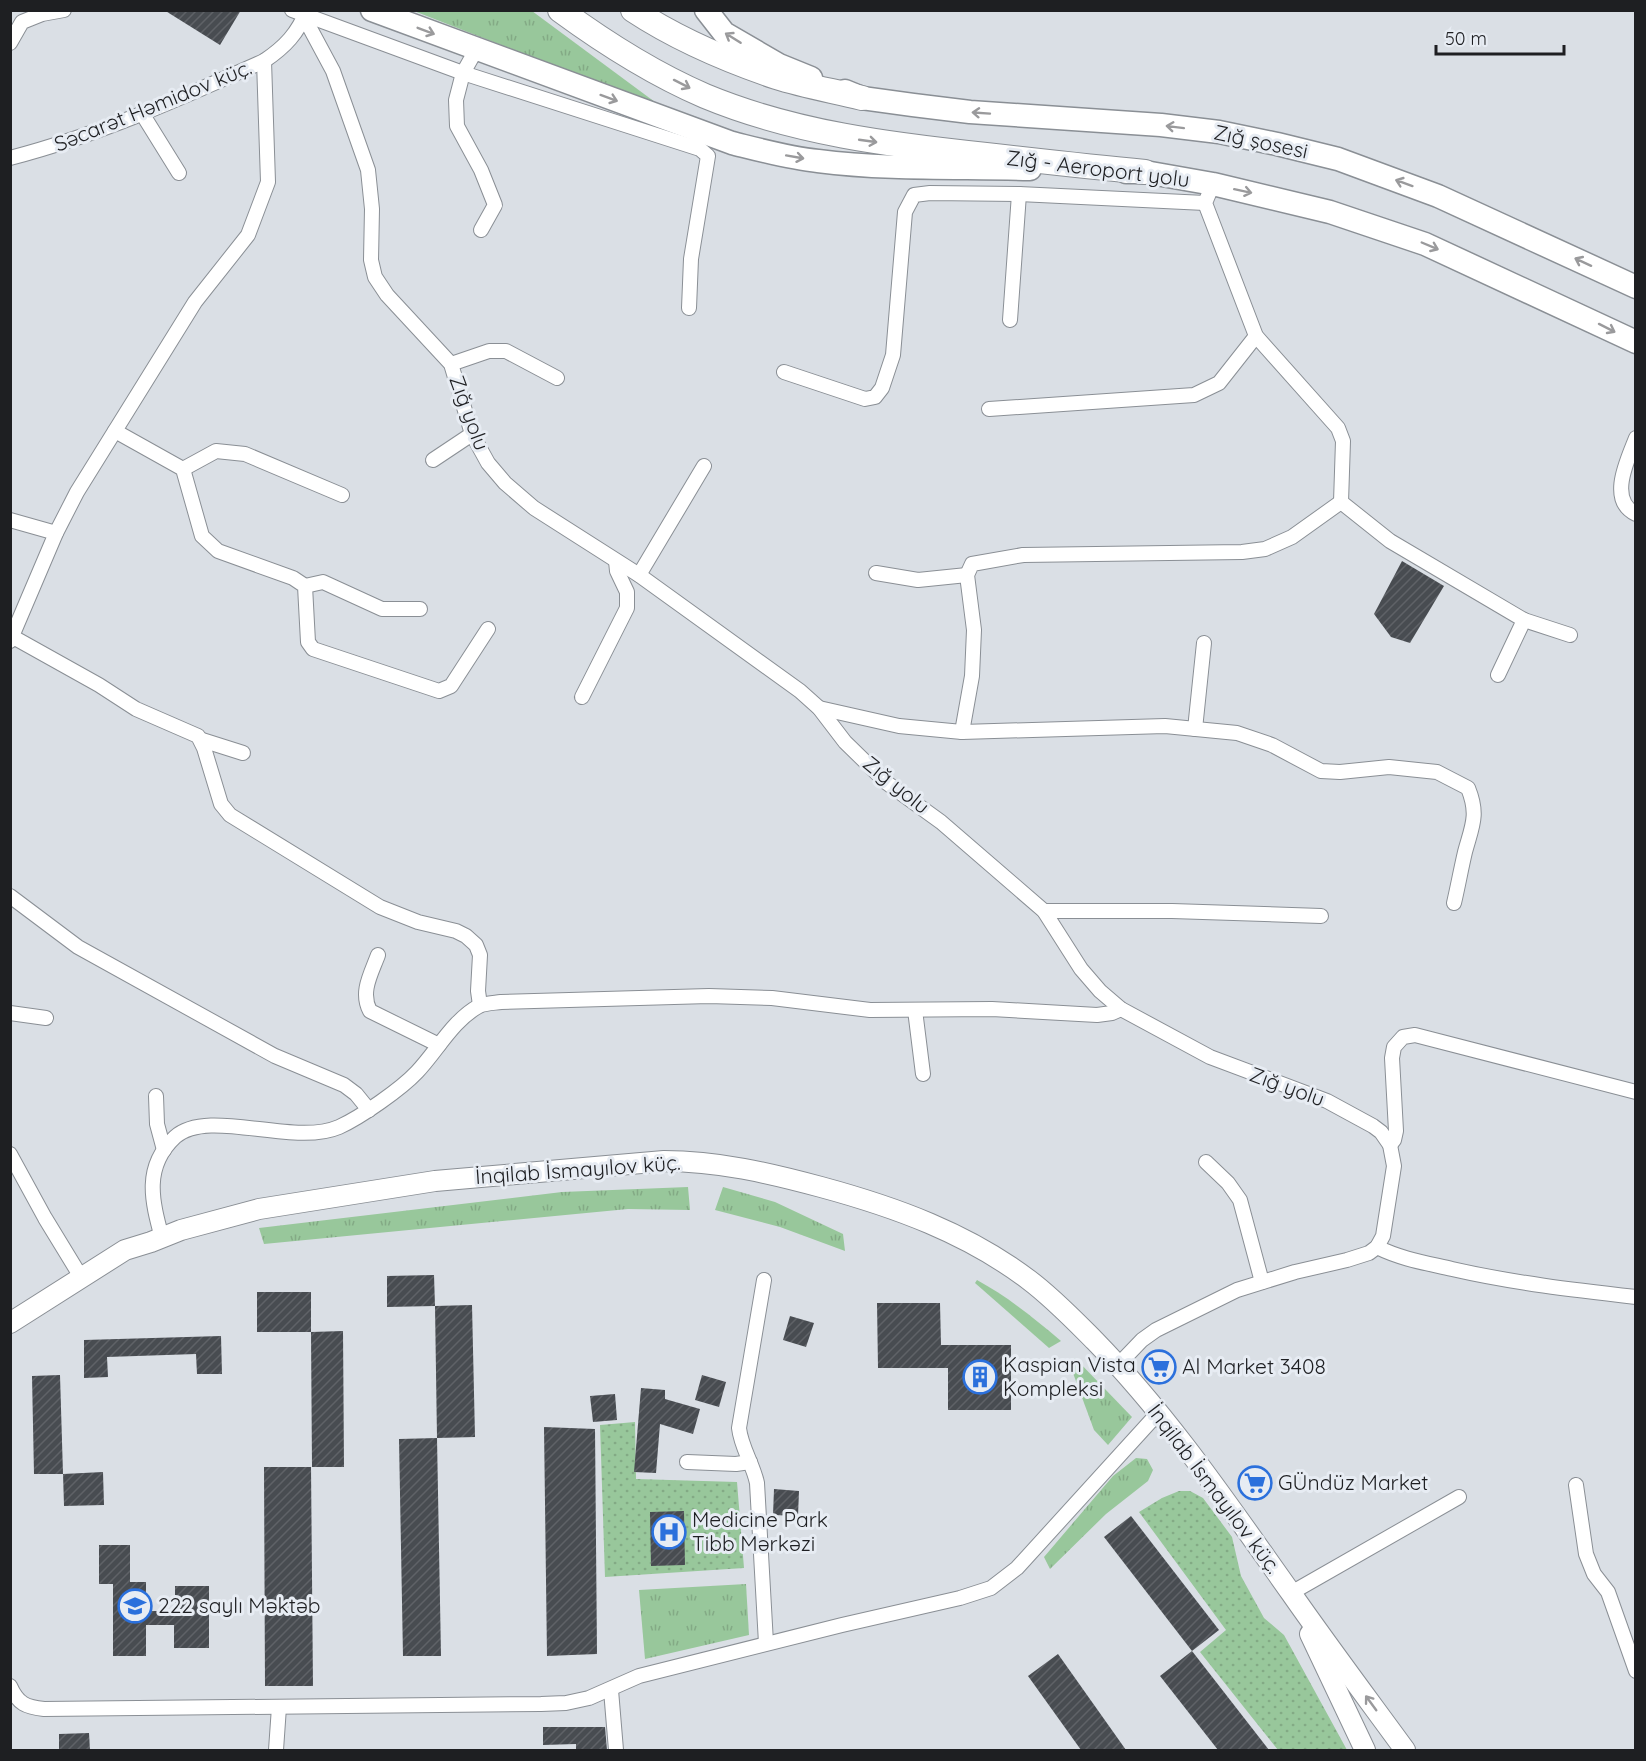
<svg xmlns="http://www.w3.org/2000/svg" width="1646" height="1761" font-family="Quicksand,sans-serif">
<defs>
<pattern id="grass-tufts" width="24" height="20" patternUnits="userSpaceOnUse" patternTransform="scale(1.5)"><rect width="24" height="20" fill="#98c79b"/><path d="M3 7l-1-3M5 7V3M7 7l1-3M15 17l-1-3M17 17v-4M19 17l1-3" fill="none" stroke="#83aa85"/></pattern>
<pattern id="park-dots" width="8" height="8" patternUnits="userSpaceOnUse" patternTransform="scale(1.5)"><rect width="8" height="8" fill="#98c79b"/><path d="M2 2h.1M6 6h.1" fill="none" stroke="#83aa85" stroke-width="1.8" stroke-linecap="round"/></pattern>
<pattern id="building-hatch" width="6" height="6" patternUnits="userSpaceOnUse" patternTransform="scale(1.5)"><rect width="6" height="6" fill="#484c51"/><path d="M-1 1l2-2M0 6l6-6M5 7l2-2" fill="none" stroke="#5f6267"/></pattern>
</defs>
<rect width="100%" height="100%" fill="#dadfe5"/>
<!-- grass -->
<g fill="url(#grass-tufts)">
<polygon points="414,11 532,11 663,108"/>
<polygon points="688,1187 690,1210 628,1209 264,1244 259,1228 562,1192"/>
<polygon points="723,1187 775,1202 843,1234 845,1251 780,1227 715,1210"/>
<path d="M977 1280C1008 1297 1034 1318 1061 1341L1049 1348 975 1283Z"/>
<polygon points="1075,1358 1132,1417 1108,1445 1094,1430 1070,1365"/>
<polygon points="1136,1458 1147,1459 1153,1470 1148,1481 1106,1514 1050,1569 1044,1557 1113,1476"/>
<polygon points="746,1584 749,1635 645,1659 639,1590"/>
</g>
<!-- park -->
<g fill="url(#park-dots)">
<polygon points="635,1422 636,1479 737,1482 744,1568 605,1577 600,1425"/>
<polygon points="1179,1491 1190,1491 1203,1498 1232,1537 1241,1576 1264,1618 1284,1635 1347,1750 1278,1750 1200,1652 1226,1630 1139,1512 1162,1498"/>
</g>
<!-- building -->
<g fill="url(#building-hatch)">
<polygon points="164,10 241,10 220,45"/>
<polygon points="1402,561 1444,586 1410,643 1391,637 1374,614"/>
<polygon points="434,1275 435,1306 387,1307 387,1276"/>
<rect x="257" y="1292" width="54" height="40"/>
<polygon points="877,1303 940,1303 941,1345 1011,1345 1011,1410 948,1410 948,1368 878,1368"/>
<polygon points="472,1305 475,1437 437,1438 435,1306"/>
<polygon points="790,1316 814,1323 806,1347 783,1340"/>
<polygon points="343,1331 344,1467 312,1467 311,1332"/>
<polygon points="221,1336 222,1374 197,1374 196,1354 107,1357 108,1377 84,1378 84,1340"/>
<polygon points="60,1375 63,1474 34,1474 32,1376"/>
<polygon points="702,1375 726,1382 719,1407 695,1400"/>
<polygon points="641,1388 665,1390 665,1399 700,1409 693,1434 660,1424 656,1473 634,1472"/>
<polygon points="615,1394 617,1420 593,1422 590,1396"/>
<polygon points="544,1427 595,1429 597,1654 547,1656"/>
<polygon points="437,1438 441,1656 403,1656 399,1439"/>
<polygon points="264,1467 311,1467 313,1686 265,1686"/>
<polygon points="103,1472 104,1505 64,1506 63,1474"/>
<polygon points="774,1489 799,1491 798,1516 773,1515"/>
<polygon points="684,1511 685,1565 651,1566 650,1512"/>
<polygon points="1131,1516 1219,1630 1192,1651 1104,1537"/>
<polygon points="99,1545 130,1545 130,1582 146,1582 146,1611 175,1611 175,1586 209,1586 209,1648 174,1648 174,1625 146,1625 146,1656 113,1656 113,1584 99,1584"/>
<polygon points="1192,1651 1269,1750 1218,1750 1160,1676"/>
<polygon points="1058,1654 1126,1750 1081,1750 1028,1676"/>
<polygon points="543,1727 605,1727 607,1750 576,1750 576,1744 543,1745"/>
<polygon points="89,1733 90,1750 59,1750 59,1734"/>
</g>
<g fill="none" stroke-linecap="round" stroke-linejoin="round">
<defs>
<g id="minor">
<polyline points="292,10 463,73 700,149 708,156 691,259 689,308"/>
<polyline points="304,17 333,71 368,170 372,209 371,260 375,277 387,295 451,364 472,434 488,463 505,483 534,508 639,575 800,691 819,708 845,742 887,783 941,822 1044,911 1081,969 1100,991 1121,1009 1210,1057 1327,1101 1373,1126 1381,1132 1390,1145 1394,1166 1383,1236 1377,1247 1369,1253 1347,1260 1295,1272 1237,1290 1156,1330 1142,1340 1118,1365"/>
<polyline points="10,43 22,22 42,14 64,10"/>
<polyline points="476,50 463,73 456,100 457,126 481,170 495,205 481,230"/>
<polyline points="143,115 179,173"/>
<path d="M10 158C99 135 181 98 264 61 285 47 298 33 307 10"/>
<polyline points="1213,184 1205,203 1256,336 1338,428 1343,441 1341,502 1390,541 1524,620 1498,675"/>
<polyline points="1010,320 1019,194"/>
<polyline points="451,364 489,351 506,351 557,378"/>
<polyline points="784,372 865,399 875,397 882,388 893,355 905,212 914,195 930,193 1019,194 1205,203"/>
<polyline points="989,409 1194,395 1219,383 1256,336"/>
<polyline points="115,431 183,469 202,536 218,551 293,578 305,586 308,642 313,649 439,691 451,686 488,629"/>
<path d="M1636 438C1628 459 1607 500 1636 514"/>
<polyline points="433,460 472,434"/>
<polyline points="183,469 216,451 245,454 342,495"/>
<polyline points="10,520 56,533"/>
<polyline points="876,573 918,580 967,575"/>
<polyline points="639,575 704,466"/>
<polyline points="305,586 323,582 382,609 420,609"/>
<polyline points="1524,620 1570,635"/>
<polyline points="13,637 99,685 136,709 198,736 204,748 221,804 230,815 380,907 418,922 456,931 466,936 476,945 480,955 478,991 480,1005"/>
<polyline points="10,641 56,533 77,492 195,302 248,235 268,182 264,61"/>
<polyline points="582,697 627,608 627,592 617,571 616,561"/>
<path d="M819 708 899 726 962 732 1165 726 1237 733 1272 745 1321 771 1340 772 1389 767 1437 772 1468 788C1479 815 1472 826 1465 852 1461 869 1458 886 1454 903"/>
<polyline points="1195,729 1204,643"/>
<polyline points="962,732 972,676 974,630 967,575 972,564 1023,555 1242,552 1265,549 1292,537 1341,502"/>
<polyline points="202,740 243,753"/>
<polyline points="10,896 78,947 275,1056 344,1085 356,1094 369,1110"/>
<polyline points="1044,911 1172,911 1321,916"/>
<path d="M378 955C371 974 360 992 370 1011L439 1045"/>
<polyline points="915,1010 923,1074"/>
<polyline points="10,1013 46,1018"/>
<polyline points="156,1096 157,1124 164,1150"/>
<polyline points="1390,1145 1394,1140 1396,1131 1392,1058 1394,1047 1403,1037 1415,1035 1636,1092"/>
<polyline points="10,1154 45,1218 81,1277"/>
<polyline points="1206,1162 1228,1183 1240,1200 1262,1282"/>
<path d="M162 1238C152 1201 143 1167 175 1137 208 1107 293 1147 339 1127 361 1117 401 1089 417 1072 437 1051 453 1020 479 1006 485 1003 494 1003 501 1002L709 996 772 998 870 1010 992 1009 1097 1015 1112 1013 1121 1009"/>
<path d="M1377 1247C1401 1259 1426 1263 1452 1269 1513 1283 1574 1290 1636 1297"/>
<path d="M764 1280 739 1428C741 1447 753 1464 757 1483L766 1643"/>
<polyline points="687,1462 736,1464 750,1462"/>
<polyline points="1576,1485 1586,1554 1594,1574 1608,1592 1636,1671"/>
<polyline points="1291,1593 1459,1497"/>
<path d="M10 1686C18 1704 26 1707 44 1709L541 1704 566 1703 589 1698 639 1676 842 1625 960 1598 991 1588 1017 1568 1159 1412"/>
<polyline points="611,1690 616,1750"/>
<polyline points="276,1750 279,1707"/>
</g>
<g id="secondary">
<path d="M10 1323 125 1250 151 1242 181 1230 259 1209 435 1181 664 1161C718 1161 769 1173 821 1187 895 1207 967 1233 1029 1280 1053 1298 1074 1320 1095 1341 1170 1418 1229 1506 1291 1593 1328 1646 1367 1698 1405 1750"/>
<polyline points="1310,1634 1365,1750"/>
</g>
<g id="trunk">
<path d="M372 10 732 143C760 150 789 158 818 161 888 170 959 167 1030 169"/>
<polyline points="706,10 724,33 779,65 811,78"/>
<polyline points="845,91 862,98 913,105 970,112 1161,125 1219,132 1277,144 1338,159 1438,196 1636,287"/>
<polyline points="1126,172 1145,172 1213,184 1330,212 1425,244 1636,342"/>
</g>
<g id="motorway">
<path d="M560 10C605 43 654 74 705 96 794 133 891 145 986 155 1039 161 1092 167 1145 172"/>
<path d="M633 10C677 39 726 60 776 77 804 86 834 91 862 98"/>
</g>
</defs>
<!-- minor casing -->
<use href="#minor" stroke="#8a8f95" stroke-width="16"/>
<!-- secondary casing -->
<use href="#secondary" stroke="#8a8f95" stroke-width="22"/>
<!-- trunk casing -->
<use href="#trunk" stroke="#8a8f95" stroke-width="25"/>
<!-- motorway casing -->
<use href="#motorway" stroke="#8a8f95" stroke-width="26"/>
<!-- minor -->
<use href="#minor" stroke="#fff" stroke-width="14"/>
<!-- secondary -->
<use href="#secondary" stroke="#fff" stroke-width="20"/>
<!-- trunk -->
<use href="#trunk" stroke="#fff" stroke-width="22"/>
<!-- motorway -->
<use href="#motorway" stroke="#fff" stroke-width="24"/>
</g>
<!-- one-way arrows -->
<defs><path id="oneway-shaft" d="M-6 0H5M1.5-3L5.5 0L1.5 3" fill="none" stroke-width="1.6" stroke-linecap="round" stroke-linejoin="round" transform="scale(1.5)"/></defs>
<g stroke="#9a9a9c">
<use href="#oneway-shaft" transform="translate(426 31) rotate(21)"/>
<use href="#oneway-shaft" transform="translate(733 38) rotate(-148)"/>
<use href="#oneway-shaft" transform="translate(682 84) rotate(27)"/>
<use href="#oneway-shaft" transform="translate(609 98) rotate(20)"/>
<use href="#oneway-shaft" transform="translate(981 113) rotate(-176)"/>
<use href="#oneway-shaft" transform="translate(1175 127) rotate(-173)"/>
<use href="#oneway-shaft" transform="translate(868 141) rotate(8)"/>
<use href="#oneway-shaft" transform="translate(795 157) rotate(10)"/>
<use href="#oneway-shaft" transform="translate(1404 183) rotate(-160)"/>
<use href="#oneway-shaft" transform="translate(1243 191) rotate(12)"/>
<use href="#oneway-shaft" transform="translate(1430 246) rotate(23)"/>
<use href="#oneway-shaft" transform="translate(1583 262) rotate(-155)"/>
<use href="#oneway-shaft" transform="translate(1607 328) rotate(27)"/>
<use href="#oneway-shaft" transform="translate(1371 1703) rotate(-126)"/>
</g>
<!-- icons -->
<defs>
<symbol id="supermarket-ring" viewBox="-11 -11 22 22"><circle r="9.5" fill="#e7ecf3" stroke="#2b70dc" stroke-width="1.5"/><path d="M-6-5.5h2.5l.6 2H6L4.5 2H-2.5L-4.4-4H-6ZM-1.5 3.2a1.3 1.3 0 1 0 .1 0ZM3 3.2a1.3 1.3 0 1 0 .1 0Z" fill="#2b70dc"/></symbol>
<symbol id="building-ring" viewBox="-11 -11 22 22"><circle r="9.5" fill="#e7ecf3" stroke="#2b70dc" stroke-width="1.5"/><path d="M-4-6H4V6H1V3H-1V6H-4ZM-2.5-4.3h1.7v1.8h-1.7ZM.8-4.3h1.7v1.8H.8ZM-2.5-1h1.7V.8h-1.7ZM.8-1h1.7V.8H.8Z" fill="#2b70dc"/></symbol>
<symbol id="hospital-ring" viewBox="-11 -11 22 22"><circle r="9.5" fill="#e7ecf3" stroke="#2b70dc" stroke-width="1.5"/><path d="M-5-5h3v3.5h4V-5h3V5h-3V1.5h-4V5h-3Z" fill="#2b70dc"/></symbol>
<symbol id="school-ring" viewBox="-11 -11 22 22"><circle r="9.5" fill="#e7ecf3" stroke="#2b70dc" stroke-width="1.5"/><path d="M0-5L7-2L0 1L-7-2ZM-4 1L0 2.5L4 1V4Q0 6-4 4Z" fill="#2b70dc"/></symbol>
</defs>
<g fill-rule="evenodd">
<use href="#supermarket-ring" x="1140" y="1348" width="38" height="38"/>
<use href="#building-ring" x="961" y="1358" width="38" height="38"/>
<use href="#supermarket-ring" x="1236" y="1464" width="38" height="38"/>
<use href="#hospital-ring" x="650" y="1513" width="38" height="38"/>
<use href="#school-ring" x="116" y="1587" width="38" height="38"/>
</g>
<g text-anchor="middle" stroke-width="6" stroke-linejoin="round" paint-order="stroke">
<!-- street labels -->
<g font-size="21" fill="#1e1f22" stroke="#e7ecf3">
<text transform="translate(153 106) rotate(-22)" y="7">Səcarət Həmidov küç.</text>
<text transform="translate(1261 142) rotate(12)" y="7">Zığ şosesi</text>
<text transform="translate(1098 169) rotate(7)" y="7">Zığ - Aeroport yolu</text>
<text transform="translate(469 413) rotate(70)" y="7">Zığ yolu</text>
<text transform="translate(896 785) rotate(39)" y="7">Zığ yolu</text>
<text transform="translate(1287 1087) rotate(20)" y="7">Zığ yolu</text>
<text transform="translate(578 1170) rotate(-4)" y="7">İnqilab İsmayılov küç.</text>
<text transform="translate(1214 1489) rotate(53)" y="7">İnqilab İsmayılov küç.</text>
</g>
<!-- poi labels -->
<g font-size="21" fill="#1e1f22" stroke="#e7ecf3" text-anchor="start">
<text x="1003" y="1372">Kaspian Vista<tspan x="1003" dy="24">Kompleksi</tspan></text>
<text x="1182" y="1374">Al Market 3408</text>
<text x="1278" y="1490">GÜndüz Market</text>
<text x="692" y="1527">Medicine Park<tspan x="692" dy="24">Tibb Mərkəzi</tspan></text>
<text x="158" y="1613">222 saylı Məktəb</text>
</g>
</g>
<!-- border -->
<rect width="1646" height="1761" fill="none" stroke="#1e1f22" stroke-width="24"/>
<!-- scale -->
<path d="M1436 45v9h128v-9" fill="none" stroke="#1e1f22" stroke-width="3"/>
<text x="1445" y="45" font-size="18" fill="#1e1f22" stroke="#e7ecf3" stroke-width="4.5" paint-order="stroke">50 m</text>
</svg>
